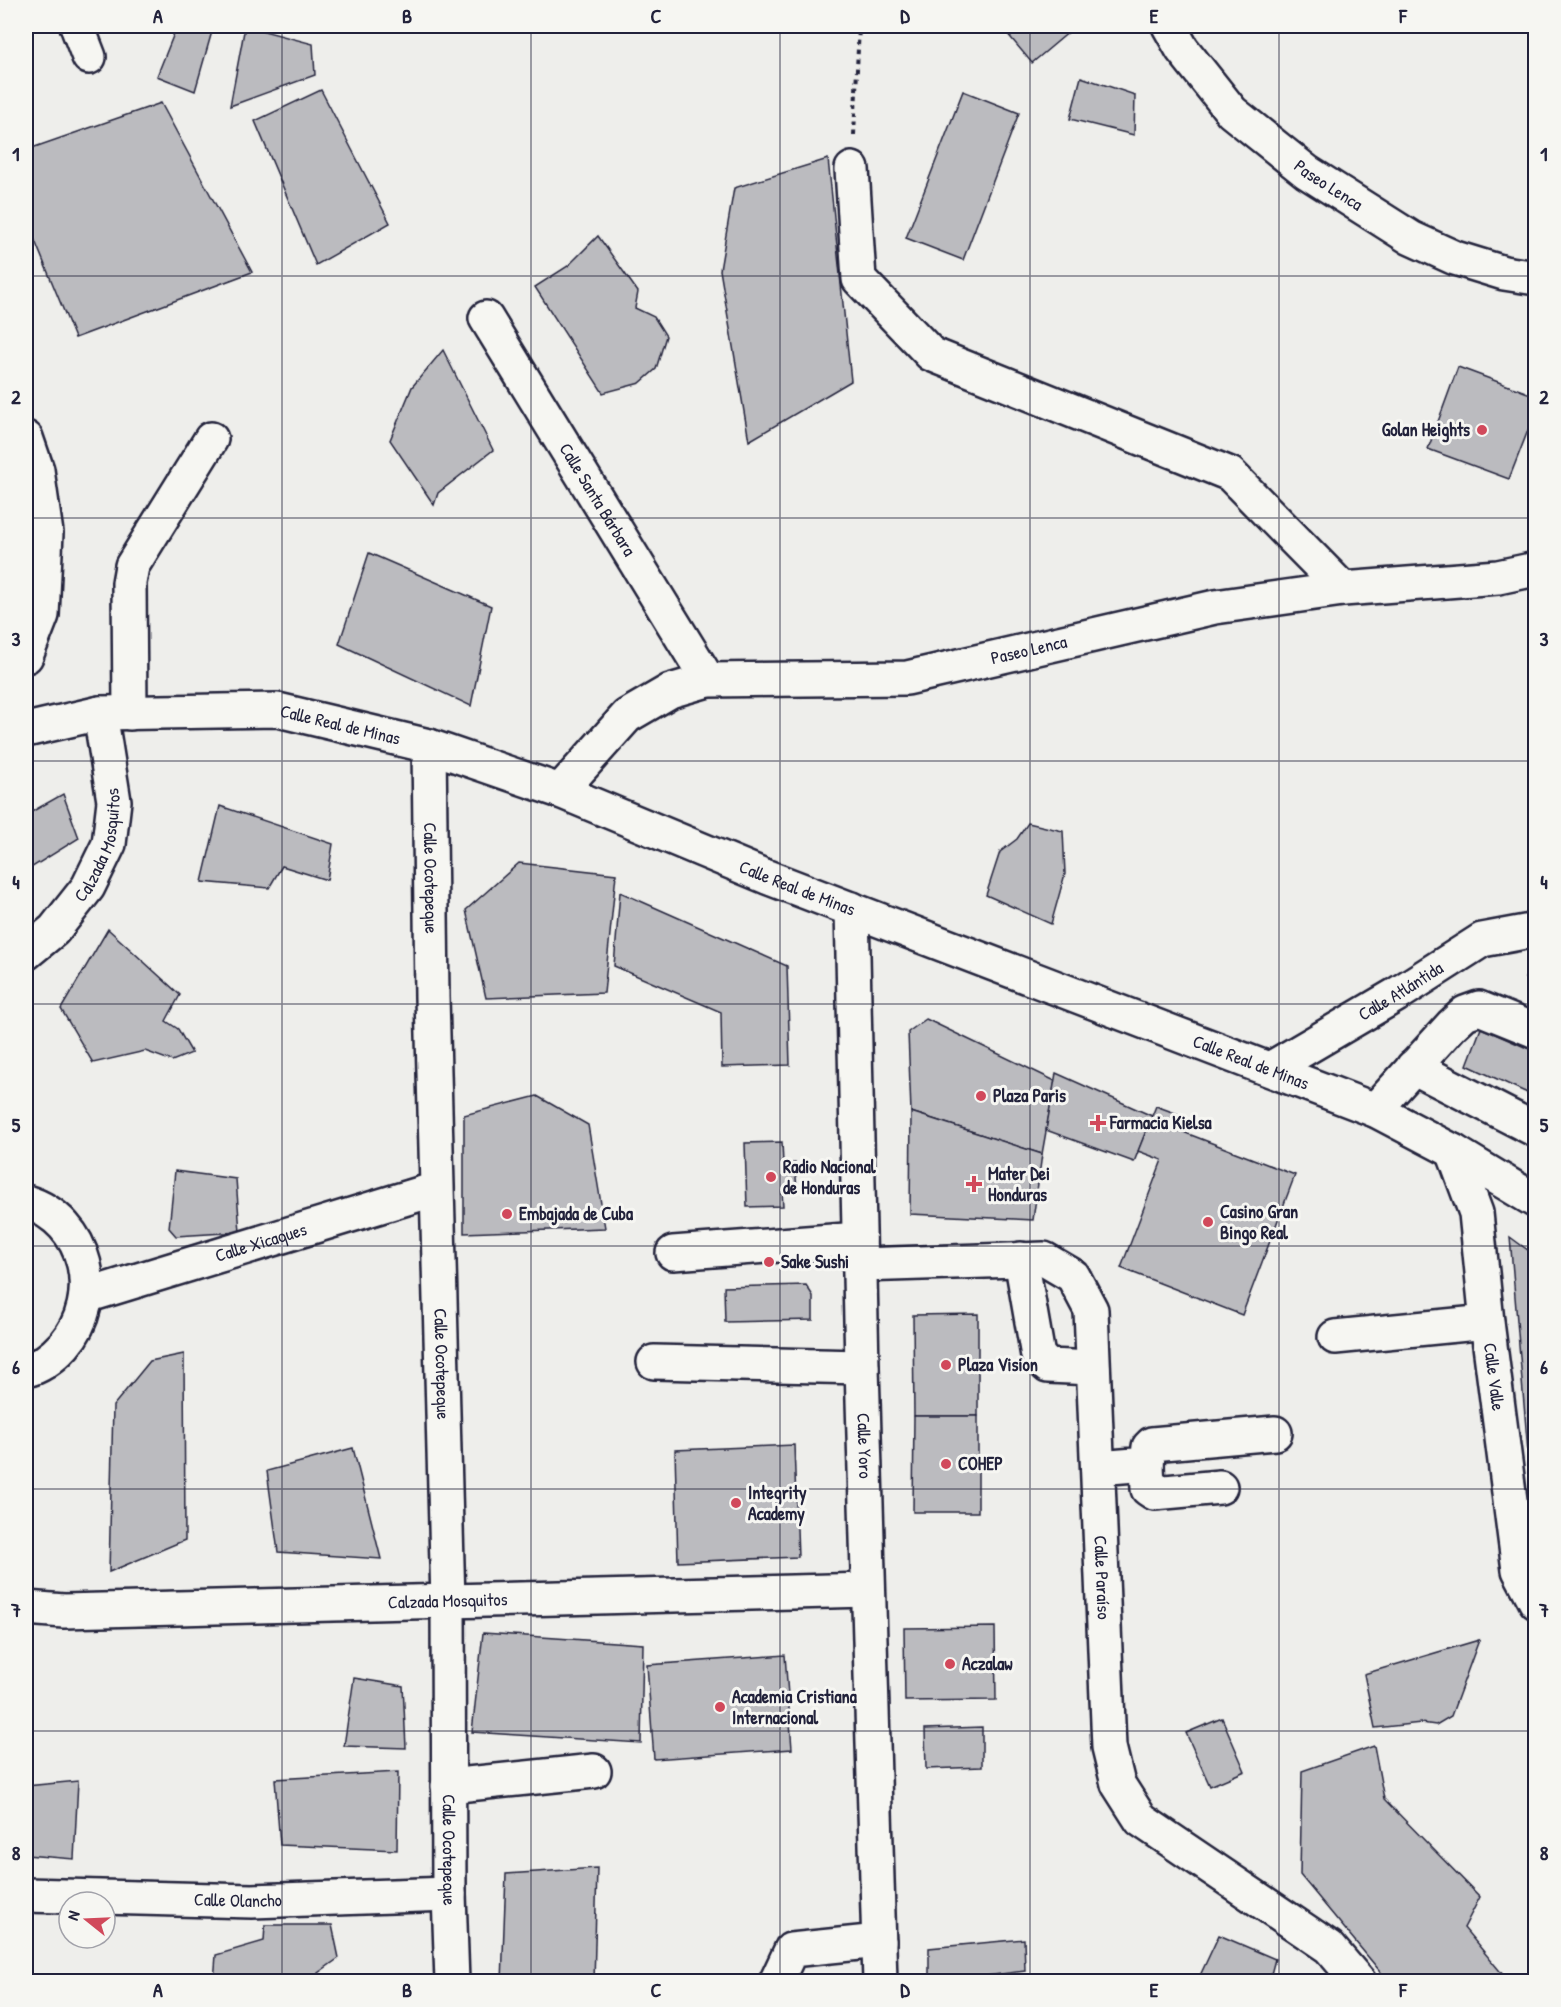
<svg xmlns="http://www.w3.org/2000/svg" width="1561" height="2007" font-family="'Patrick Hand',sans-serif">
<rect width="100%" height="100%" fill="#eeeeeb"/>
<filter id="ink" filterUnits="userSpaceOnUse"><feTurbulence type="fractalNoise" baseFrequency=".0167" numOctaves="2"/><feDisplacementMap in="SourceGraphic" scale="12" xChannelSelector="R" yChannelSelector="G"/><feConvolveMatrix kernelMatrix="1 2 1 2 8 2 1 2 1" color-interpolation-filters="sRGB"/></filter>
<g filter="url(#ink)">
<!-- building -->
<g fill="#bbbbbf" stroke="#22223b" stroke-width="1.5">
<polygon points="177,26 213,28 195,91 157,76"/>
<polygon points="245,26 313,44 315,75 230,106"/>
<polygon points="1001,26 1076,26 1032,63"/>
<polygon points="1081,77 1135,95 1134,135 1070,119"/>
<polygon points="321,90 390,223 316,265 255,121"/>
<polygon points="963,91 1019,113 963,260 906,238"/>
<polygon points="161,103 252,272 75,338 26,219 26,150"/>
<polygon points="828,159 851,381 749,441 720,270 734,188"/>
<polygon points="598,236 638,292 635,308 654,317 666,336 656,369 640,383 603,393 535,287 568,266"/>
<polygon points="443,350 493,450 438,493 434,505 390,440 412,387"/>
<polygon points="1458,367 1536,396 1536,410 1509,479 1428,449"/>
<polygon points="369,553 491,606 471,706 339,644"/>
<polygon points="63,794 79,838 26,871 26,815"/>
<polygon points="220,806 333,844 327,880 282,866 269,888 202,882"/>
<polygon points="1028,823 1063,831 1065,874 1051,924 986,895 1000,852 1017,839"/>
<polygon points="519,863 616,874 604,993 486,998 466,910"/>
<polygon points="620,892 787,966 790,1065 722,1067 721,1012 614,966"/>
<polygon points="108,929 180,995 166,1021 178,1029 192,1053 172,1061 145,1051 93,1063 61,1009"/>
<polygon points="1536,965 1536,983 1525,978"/>
<polygon points="926,1019 1055,1081 1042,1154 911,1112 908,1032"/>
<polygon points="1481,1028 1536,1052 1536,1097 1467,1065"/>
<polygon points="1056,1073 1152,1116 1134,1162 1046,1130"/>
<polygon points="537,1096 588,1125 605,1228 464,1233 464,1115"/>
<polygon points="1156,1106 1183,1116 1178,1130 1295,1175 1242,1315 1121,1268 1162,1160 1138,1151"/>
<polygon points="911,1112 1042,1154 1033,1220 910,1214"/>
<polygon points="782,1142 783,1164 795,1163 797,1191 782,1191 783,1206 747,1207 745,1143"/>
<polygon points="175,1171 236,1179 240,1232 176,1236 169,1228"/>
<polygon points="1510,1237 1536,1256 1536,1488 1531,1488"/>
<polygon points="806,1285 813,1296 813,1320 725,1322 724,1287"/>
<polygon points="978,1314 978,1416 914,1416 913,1315"/>
<polygon points="184,1354 185,1540 109,1572 113,1406 150,1361"/>
<polygon points="914,1416 978,1416 978,1512 913,1512"/>
<polygon points="794,1445 798,1557 678,1562 675,1450"/>
<polygon points="353,1448 381,1559 278,1552 267,1471"/>
<polygon points="995,1627 996,1700 905,1701 904,1628"/>
<polygon points="483,1633 643,1644 641,1743 472,1732"/>
<polygon points="1479,1640 1451,1716 1436,1725 1421,1723 1375,1728 1364,1674"/>
<polygon points="785,1655 792,1749 654,1759 647,1665"/>
<polygon points="354,1678 403,1686 406,1748 344,1746"/>
<polygon points="1222,1718 1245,1771 1210,1786 1186,1733"/>
<polygon points="982,1727 982,1767 926,1769 925,1729"/>
<polygon points="1374,1746 1384,1799 1480,1897 1464,1928 1509,1982 1389,1982 1300,1875 1302,1771"/>
<polygon points="398,1772 397,1850 280,1845 275,1779"/>
<polygon points="78,1781 74,1859 26,1855 26,1786"/>
<polygon points="597,1868 594,1982 502,1982 506,1874"/>
<polygon points="265,1925 332,1925 339,1958 318,1973 317,1982 214,1982 216,1955 264,1941"/>
<polygon points="1219,1935 1275,1959 1269,1982 1197,1982"/>
<polygon points="1024,1939 1025,1971 977,1977 961,1982 929,1982 929,1948"/>
</g>
<g fill="none" stroke-linecap="round" stroke-linejoin="round">
<defs>
<g id="minor">
<polyline points="77,26 89,57"/>
<path id="s1" d="M1169 26 1182 49 1232 112 1307 172 1411 238 1455 258 1504 273 1536 278"/>
<polyline points="852,169 859,279 931,354 1230,474 1343,589"/>
<path id="s2" d="M486 318 708 680"/>
<polyline points="26,438 37,470 46,533 42,615 26,656"/>
<polyline points="130,713 129,583 132,566 211,439"/>
<path id="s3" d="M26 730 100 713 278 710 429 746 560 791 767 877 1375 1110 1453 1151 1536 1201"/>
<path id="s4" d="M429 746 432 997 448 1602 449 1894 452 1982"/>
<path id="s5" d="M560 791 627 716 670 691 708 680 907 678 1215 607 1343 589 1498 577 1536 569"/>
<path id="s6" d="M852 909 862 1367 880 1982"/>
<path id="s7" d="M26 953 54 930 88 887 109 844 114 801 100 713"/>
<polyline points="1413,1067 1536,1130"/>
<path id="s8" d="M1270 1069 1396 995 1482 940 1536 930"/>
<polyline points="1375,1110 1452,1025 1465,1013 1479,1008 1536,1031"/>
<path id="s9" d="M1453 1151 1476 1213 1487 1322 1519 1570 1536 1602"/>
<path d="M26 1202C88 1221 105 1298 64 1345 54 1356 40 1367 26 1370"/>
<polyline points="673,1253 859,1239"/>
<polyline points="1021,1259 1038,1356 1048,1366 1093,1368"/>
<path id="s10" d="M860 1265 1044 1259 1073 1276 1091 1310 1109 1747 1118 1784 1141 1820 1329 1947 1359 1982"/>
<path id="s11" d="M86 1296 436 1189"/>
<polyline points="1335,1337 1487,1322"/>
<polyline points="654,1362 862,1367"/>
<polyline points="1147,1464 1148,1489 1154,1493 1220,1487"/>
<polyline points="1098,1468 1147,1464 1149,1447 1152,1444 1275,1433"/>
<path id="s12" d="M26 1608 64 1611 868 1590"/>
<polyline points="448,1786 594,1771"/>
<path id="s13" d="M26 1895 252 1901 449 1894"/>
<polyline points="776,1982 791,1950 879,1941"/>
</g>
</defs>
<!-- minor casing -->
<use href="#minor" stroke="#22223b" stroke-width="38"/>
<!-- path -->
<polyline stroke="#22223b" stroke-width="4" stroke-dasharray="4.5 4.5" stroke-linecap="butt" points="854,135 859,26"/>
<!-- minor -->
<use href="#minor" stroke="#f6f6f2" stroke-width="33"/>
</g>
</g>
<!-- grid -->
<path fill="none" stroke="#22223b" stroke-width="1.5" stroke-opacity="0.55" d="M282 26V1982M531 26V1982M780 26V1982M1030 26V1982M1279 26V1982M26 276H1536M26 518H1536M26 761H1536M26 1004H1536M26 1246H1536M26 1489H1536M26 1731H1536"/>
<!-- markers -->
<g fill="#d1495b" stroke="#f6f6f2" stroke-width="2">
<circle cx="1482" cy="430" r="6"/>
<circle cx="981" cy="1096" r="6"/>
<path d="M1095 1114h6v6h6v6h-6v6h-6v-6h-6v-6h6z"/>
<circle cx="771" cy="1177" r="6"/>
<path d="M971 1175h6v6h6v6h-6v6h-6v-6h-6v-6h6z"/>
<circle cx="507" cy="1214" r="6"/>
<circle cx="1208" cy="1222" r="6"/>
<circle cx="769" cy="1262" r="6"/>
<circle cx="946" cy="1365" r="6"/>
<circle cx="946" cy="1464" r="6"/>
<circle cx="736" cy="1503" r="6"/>
<circle cx="950" cy="1664" r="6"/>
<circle cx="720" cy="1707" r="6"/>
</g>
<g text-anchor="middle" stroke-width="6" stroke-linejoin="round" paint-order="stroke">
<!-- street labels -->
<g font-size="18" fill="#22223b" stroke="#f6f6f2">
<text dy="6" stroke="none"><textPath href="#s1" startOffset="228">Paseo Lenca</textPath></text>
<text dy="6" stroke="none"><textPath href="#s2" startOffset="213">Calle Santa Bárbara</textPath></text>
<text dy="6" stroke="none"><textPath href="#s5" startOffset="514">Paseo Lenca</textPath></text>
<text dy="6" stroke="none"><textPath href="#s3" startOffset="318">Calle Real de Minas</textPath></text>
<text dy="6" stroke="none"><textPath href="#s7" startOffset="135">Calzada Mosquitos</textPath></text>
<text dy="6" stroke="none"><textPath href="#s4" startOffset="132">Calle Ocotepeque</textPath></text>
<text dy="6" stroke="none"><textPath href="#s3" startOffset="804">Calle Real de Minas</textPath></text>
<text dy="6" stroke="none"><textPath href="#s8" startOffset="152">Calle Atlántida</textPath></text>
<text dy="6" stroke="none"><textPath href="#s3" startOffset="1290">Calle Real de Minas</textPath></text>
<text dy="6" stroke="none"><textPath href="#s11" startOffset="183">Calle Xicaques</textPath></text>
<text dy="6" stroke="none"><textPath href="#s4" startOffset="618">Calle Ocotepeque</textPath></text>
<text dy="6" stroke="none"><textPath href="#s9" startOffset="231">Calle Valle</textPath></text>
<text dy="6" stroke="none"><textPath href="#s6" startOffset="537">Calle Yoro</textPath></text>
<text dy="6" stroke="none"><textPath href="#s10" startOffset="524">Calle Paraíso</textPath></text>
<text dy="6" stroke="none"><textPath href="#s12" startOffset="422">Calzada Mosquitos</textPath></text>
<text dy="6" stroke="none"><textPath href="#s4" startOffset="1104">Calle Ocotepeque</textPath></text>
<text dy="6" stroke="none"><textPath href="#s13" startOffset="212">Calle Olancho</textPath></text>
</g>
<!-- poi labels -->
<g font-size="18" font-weight="bold" fill="#22223b" stroke="#f6f6f2" text-anchor="start">
<text x="1470" y="436" text-anchor="end">Golan Heights</text>
<text x="993" y="1102">Plaza Paris</text>
<text x="1110" y="1129">Farmacia Kielsa</text>
<text x="783" y="1173">Radio Nacional<tspan x="783" dy="21">de Honduras</tspan></text>
<text x="988" y="1180">Mater Dei<tspan x="988" dy="21">Honduras</tspan></text>
<text x="1220" y="1218">Casino Gran<tspan x="1220" dy="21">Bingo Real</tspan></text>
<text x="519" y="1220">Embajada de Cuba</text>
<text x="781" y="1268">Sake Sushi</text>
<text x="958" y="1371">Plaza Vision</text>
<text x="958" y="1470">COHEP</text>
<text x="748" y="1499">Integrity<tspan x="748" dy="21">Academy</tspan></text>
<text x="962" y="1670">Aczalaw</text>
<text x="732" y="1703">Academia Cristiana<tspan x="732" dy="21">Internacional</tspan></text>
</g>
</g>
<!-- margin -->
<rect width="1561" height="2007" fill="none" stroke="#f6f6f2" stroke-width="66"/>
<!-- north arrow -->
<g transform="translate(87 1920) rotate(288)"><circle r="28" fill="#f6f6f2" stroke="#a1a1a9" stroke-width="1.5"/>
<path d="M0-4.5L10 22L0 15L-10 22Z" fill="#d1495b"/>
<text y="-9" font-size="16" font-weight="bold" text-anchor="middle" fill="#22223b">N</text>
</g>
<rect x="33" y="33" width="1495" height="1941" fill="none" stroke="#22223b" stroke-width="2"/>
<g font-size="20" text-anchor="middle" font-weight="bold" fill="#22223b">
<text x="158" y="23">A</text>
<text x="407" y="23">B</text>
<text x="656" y="23">C</text>
<text x="905" y="23">D</text>
<text x="1154" y="23">E</text>
<text x="1403" y="23">F</text>
<text x="16" y="161">1</text>
<text x="1544" y="161">1</text>
<text x="16" y="404">2</text>
<text x="1544" y="404">2</text>
<text x="16" y="646">3</text>
<text x="1544" y="646">3</text>
<text x="16" y="889">4</text>
<text x="1544" y="889">4</text>
<text x="16" y="1132">5</text>
<text x="1544" y="1132">5</text>
<text x="16" y="1374">6</text>
<text x="1544" y="1374">6</text>
<text x="16" y="1617">7</text>
<text x="1544" y="1617">7</text>
<text x="16" y="1860">8</text>
<text x="1544" y="1860">8</text>
<text x="158" y="1997">A</text>
<text x="407" y="1997">B</text>
<text x="656" y="1997">C</text>
<text x="905" y="1997">D</text>
<text x="1154" y="1997">E</text>
<text x="1403" y="1997">F</text>
</g>
</svg>
